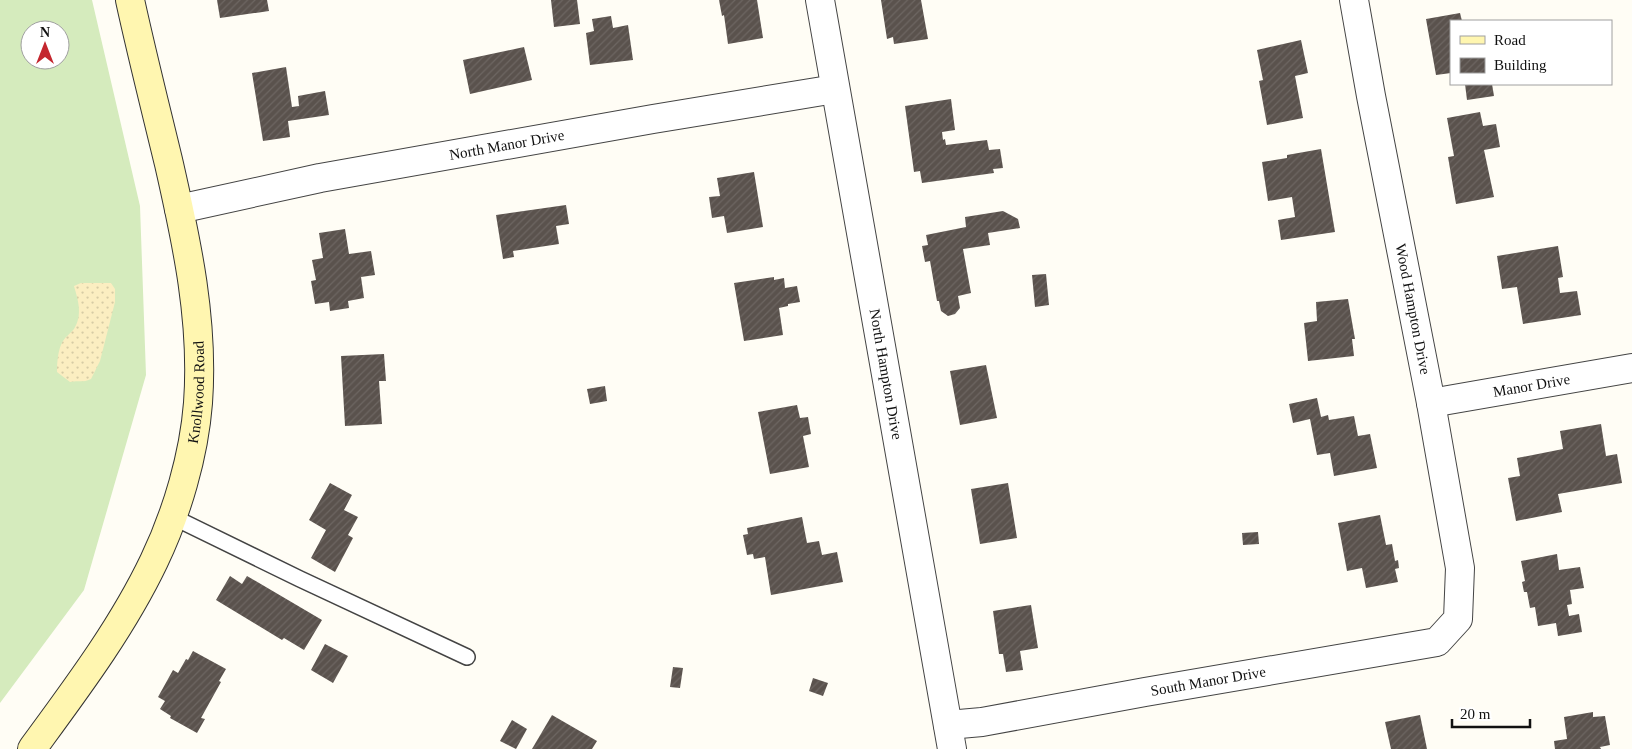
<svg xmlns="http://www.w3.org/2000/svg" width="1632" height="749" font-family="'Times New Roman',serif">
<defs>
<pattern id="sand-dots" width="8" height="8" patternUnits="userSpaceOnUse" patternTransform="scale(1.25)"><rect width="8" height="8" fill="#fbeec1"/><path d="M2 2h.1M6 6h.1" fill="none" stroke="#d6cba5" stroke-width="1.8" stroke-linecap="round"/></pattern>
<pattern id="building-hatch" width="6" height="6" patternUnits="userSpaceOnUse" patternTransform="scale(1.25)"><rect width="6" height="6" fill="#5a524d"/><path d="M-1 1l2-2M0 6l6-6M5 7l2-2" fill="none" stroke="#6d6662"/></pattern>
</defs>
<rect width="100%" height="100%" fill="#fffdf5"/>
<!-- grass -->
<path fill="#d5ebbd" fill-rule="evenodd" d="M0 0H92L140 206 146 375 84 590 0 703ZM30 30H60V60H30Z"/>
<!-- sand -->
<path fill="url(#sand-dots)" d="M81 283H111L115 289V302L100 361 91 379C82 383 79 380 70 382L57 372C57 362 58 349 63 341 66 336 71 333 74 329 83 315 78 300 74 286Z"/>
<!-- building -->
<g fill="url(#building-hatch)">
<polygon points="217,0 267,0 269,11 220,18"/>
<polygon points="551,0 577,0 580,24 554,27"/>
<polygon points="719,0 757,0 763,38 728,44 724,15 722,16"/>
<polygon points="881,0 921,0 928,39 894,44 893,37 887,39"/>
<polygon points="1460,13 1462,21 1451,21 1451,73 1436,75 1426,19"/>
<polygon points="611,16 613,28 628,25 633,60 590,65 586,33 594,31 592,19"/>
<polygon points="1301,40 1308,73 1295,76 1303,118 1267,125 1259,81 1263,80 1257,50"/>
<polygon points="524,47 532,80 470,94 463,60"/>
<polygon points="286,67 292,107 299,106 298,96 325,91 329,115 288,121 290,137 263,141 252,73"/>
<polygon points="1465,84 1492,84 1494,96 1467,100"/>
<polygon points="951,99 955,130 942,132 943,140 945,139 946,145 987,140 989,150 1000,149 1003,168 993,169 994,173 922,183 920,171 914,172 905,106"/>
<polygon points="1480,112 1483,126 1496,124 1500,147 1484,150 1494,197 1456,204 1448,157 1454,156 1447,118"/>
<polygon points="1321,149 1335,232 1281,240 1278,220 1295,217 1292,197 1268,201 1262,162 1287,158 1287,155"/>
<polygon points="754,172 763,227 727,233 724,216 712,218 709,197 720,196 717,178"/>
<polygon points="566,205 569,224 556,226 559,244 513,251 514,257 503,259 496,215"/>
<polygon points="1003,211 1018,219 1020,228 988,233 990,245 963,249 971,293 958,296 960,308 955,314 948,316 941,311 939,301 937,301 930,261 925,262 922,246 928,245 926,235 966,227 965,217"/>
<polygon points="345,229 349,254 371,251 375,275 361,277 364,298 348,301 349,308 330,311 329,302 315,304 311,281 316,280 312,260 323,258 319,233"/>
<polygon points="1558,246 1563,277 1558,278 1560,293 1577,291 1581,315 1523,324 1517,287 1502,289 1497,256"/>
<polygon points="1046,274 1049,305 1035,307 1032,275"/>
<polygon points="774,277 774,280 784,278 785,288 797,286 800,302 788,304 788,306 779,308 783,335 744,341 734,283"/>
<polygon points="1348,299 1355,339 1352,339 1354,356 1308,361 1304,323 1317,321 1316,302"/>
<polygon points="384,354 386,381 379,381 382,424 345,426 341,356"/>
<polygon points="986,365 997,418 960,425 950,371"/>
<polygon points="605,386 607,401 590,404 587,389"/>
<polygon points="1317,398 1321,417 1328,415 1329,420 1354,416 1358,436 1370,434 1377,468 1334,476 1330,453 1317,455 1310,419 1293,423 1289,404"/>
<polygon points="797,405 800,418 808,417 811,434 803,436 809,467 770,474 758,412"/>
<polygon points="1601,424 1606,456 1617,454 1622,483 1558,494 1562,512 1516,521 1508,478 1520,476 1517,458 1563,449 1560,431"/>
<polygon points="330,483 352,495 344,510 358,517 348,535 353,538 335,572 311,558 326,530 309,520"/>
<polygon points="1008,483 1017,538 980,544 971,489"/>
<polygon points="1380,515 1386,545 1392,544 1395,561 1398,560 1399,568 1395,569 1398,582 1366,588 1362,568 1347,571 1338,523"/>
<polygon points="802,517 807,543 819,541 822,555 837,552 843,582 771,595 765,557 754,559 753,554 747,555 743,535 748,534 747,528"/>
<polygon points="1258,532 1259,544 1243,545 1242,533"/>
<polygon points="1557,554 1559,570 1580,567 1584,588 1570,590 1572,604 1567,605 1569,616 1579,614 1582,632 1558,636 1556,623 1538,626 1535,607 1530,608 1527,592 1524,592 1522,582 1525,581 1521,561"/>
<polygon points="230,576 242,584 247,576 322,620 304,650 284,638 282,640 216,600"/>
<polygon points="1031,605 1038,648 1020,651 1023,670 1006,672 1003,654 999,654 993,611"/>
<polygon points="325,644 348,656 333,683 311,670"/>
<polygon points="193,651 226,669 219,681 221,682 201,718 205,719 197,733 170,718 171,716 160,709 165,701 158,697 173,670 178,673 186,659 188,660"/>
<polygon points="673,667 683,668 680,688 670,687"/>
<polygon points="813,678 828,683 823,696 809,691"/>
<polygon points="1593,712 1593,717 1605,716 1610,745 1600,747 1601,749 1555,749 1554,741 1567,739 1564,717"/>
<polygon points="552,715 597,741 592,749 532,749"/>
<polygon points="1420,715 1427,749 1391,749 1385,722"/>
<polygon points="512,720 527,729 516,749 500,741"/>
</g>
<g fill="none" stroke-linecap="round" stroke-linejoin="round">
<defs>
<polyline id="service" points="173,517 300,579 467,657"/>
<g id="minor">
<path id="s1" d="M820 0 952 749"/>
<path id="s2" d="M179 209 320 178 653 119 835 89"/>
<path id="s3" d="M1431 403 1632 368"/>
<path id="s4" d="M948 725 982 722 1145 692 1437 642 1458 619 1460 568 1431 403 1371 96 1354 0"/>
</g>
<g id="secondary">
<path id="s5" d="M32 749C76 689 122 628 154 561 177 513 194 455 198 403 204 322 187 243 169 164 156 110 142 55 130 0"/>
</g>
</defs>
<!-- service casing -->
<use href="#service" stroke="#444" stroke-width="18"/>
<!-- minor casing -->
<use href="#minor" stroke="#444" stroke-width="30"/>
<!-- secondary casing -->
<use href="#secondary" stroke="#333" stroke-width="30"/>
<!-- service -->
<use href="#service" stroke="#fff" stroke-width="15"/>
<!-- minor -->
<use href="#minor" stroke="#fff" stroke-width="28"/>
<!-- secondary -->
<use href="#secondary" stroke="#fff6b0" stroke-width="28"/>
</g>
<g text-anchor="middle" stroke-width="5" stroke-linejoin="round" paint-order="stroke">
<!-- street labels -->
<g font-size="15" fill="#111" stroke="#fff">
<text dy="5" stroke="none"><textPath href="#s2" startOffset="334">North Manor Drive</textPath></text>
<text transform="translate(1413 309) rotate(79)" y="5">Wood Hampton Drive</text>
<text dy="5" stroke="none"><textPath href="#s1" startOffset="380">North Hampton Drive</textPath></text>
<text dy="5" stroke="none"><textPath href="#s3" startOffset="102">Manor Drive</textPath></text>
<text dy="5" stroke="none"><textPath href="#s5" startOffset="400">Knollwood Road</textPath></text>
<text dy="5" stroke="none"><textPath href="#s4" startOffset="264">South Manor Drive</textPath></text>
</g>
</g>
<!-- legend -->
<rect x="1450" y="20" width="162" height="65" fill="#ffffff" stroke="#a0a0a0"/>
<rect x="1460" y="36" width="25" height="8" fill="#fff6b0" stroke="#a0a0a0"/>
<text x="1494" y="45" font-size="15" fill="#111111">Road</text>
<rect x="1460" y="58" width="25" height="15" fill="url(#building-hatch)" stroke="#a0a0a0"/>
<text x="1494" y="70" font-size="15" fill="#111111">Building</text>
<!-- north arrow -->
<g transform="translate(45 45)"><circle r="24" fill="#ffffff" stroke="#a0a0a0"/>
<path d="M0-4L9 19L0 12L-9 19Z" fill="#c4262e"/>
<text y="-8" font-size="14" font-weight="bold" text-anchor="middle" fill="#111111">N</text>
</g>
<!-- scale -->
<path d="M1452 719v8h78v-8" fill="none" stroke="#111111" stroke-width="2.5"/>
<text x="1460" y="719" font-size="15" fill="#111111" stroke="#ffffff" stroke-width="4" paint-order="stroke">20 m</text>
</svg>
